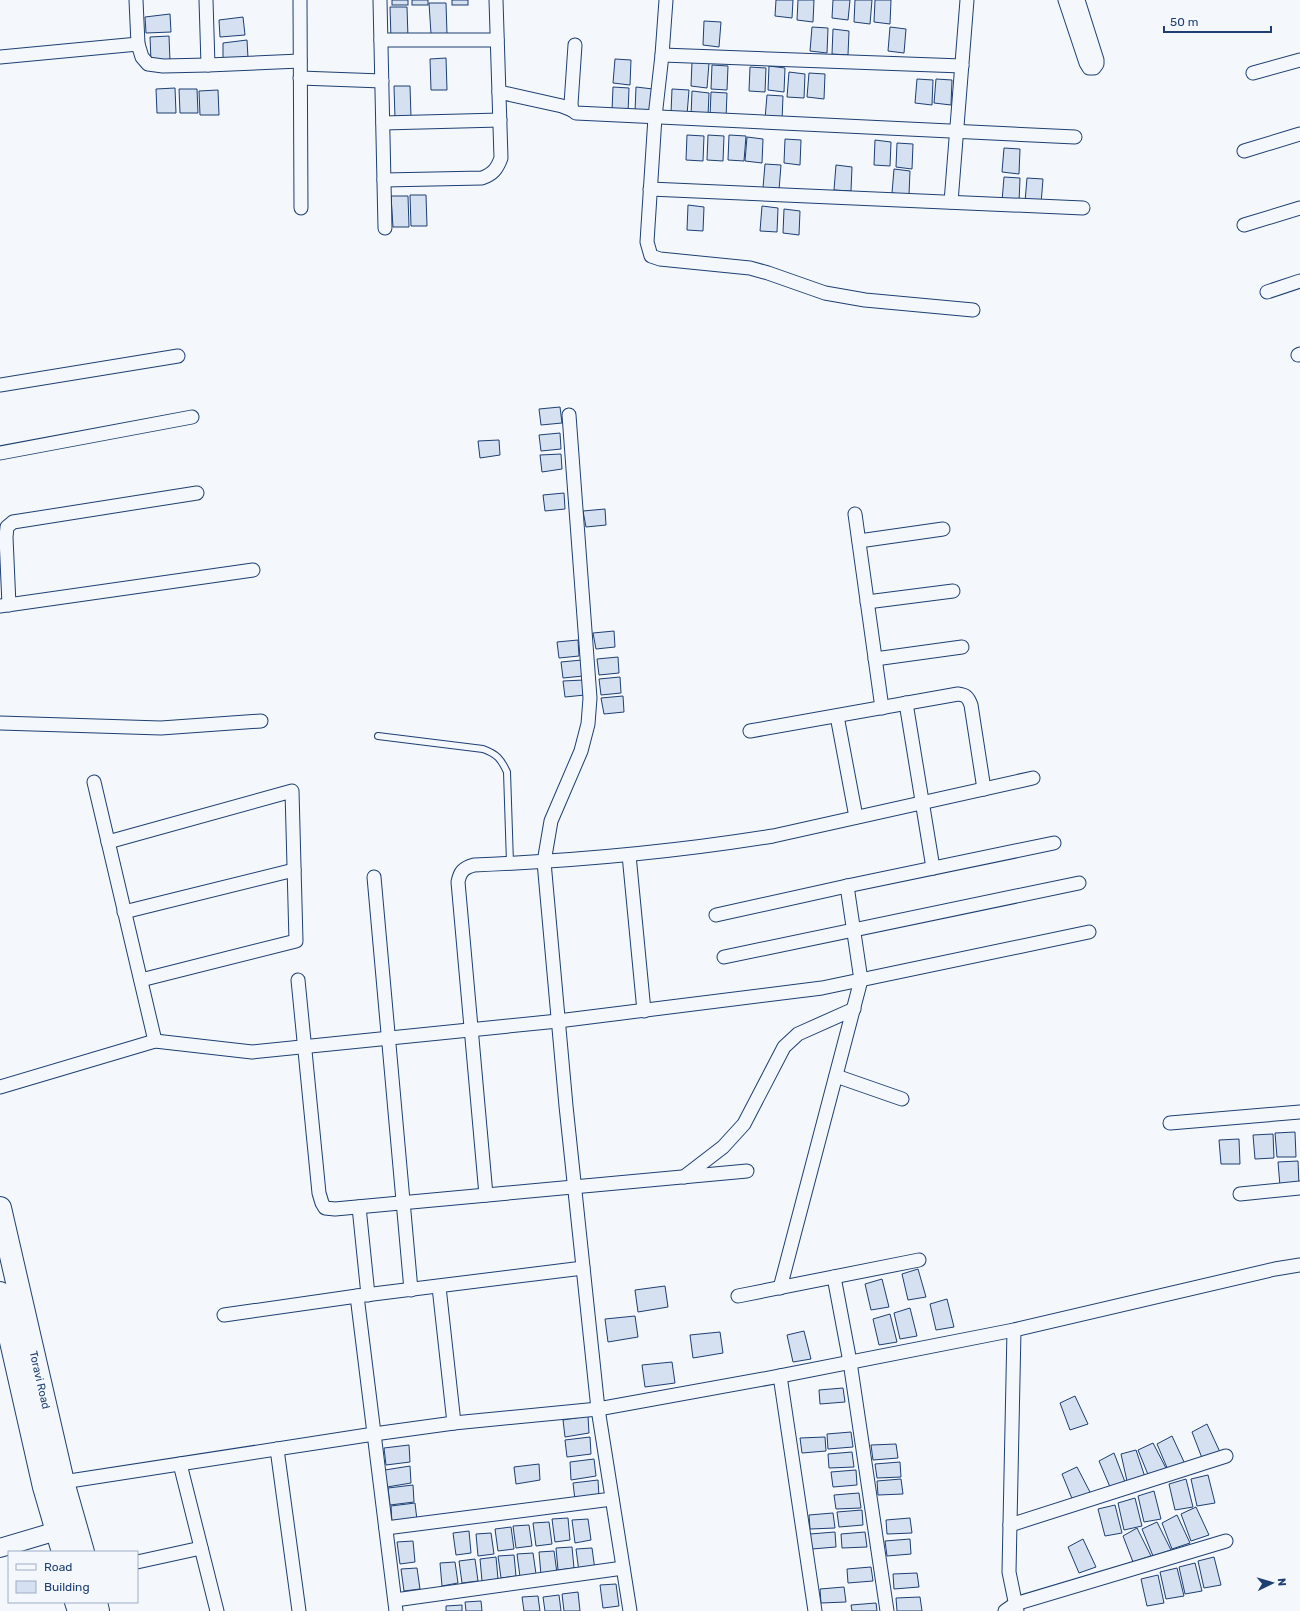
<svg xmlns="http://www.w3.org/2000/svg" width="1300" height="1611" font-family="Rubik,sans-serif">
<rect width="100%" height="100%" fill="#f4f7fb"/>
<!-- building -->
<g fill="#d5e0f0" stroke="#1d3f73">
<rect x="392" y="0" width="16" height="5"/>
<rect x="412" y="0" width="16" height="5"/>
<rect x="452" y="0" width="16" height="5"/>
<polygon points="776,0 793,0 792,18 775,16"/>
<polygon points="798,0 814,0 813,22 797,20"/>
<polygon points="833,0 850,0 848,20 832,18"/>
<polygon points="855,0 872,0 870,24 854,22"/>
<polygon points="875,0 891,0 890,24 874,22"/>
<polygon points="429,3 446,3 447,34 431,34"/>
<polygon points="390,7 407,7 408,38 391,39"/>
<polygon points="170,14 171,32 146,33 145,17"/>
<polygon points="243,17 245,35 220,37 219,20"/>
<polygon points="704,21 721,22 719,47 703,45"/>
<polygon points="812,27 828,28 827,53 810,51"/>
<polygon points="890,27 906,29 904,53 888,51"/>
<polygon points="833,29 849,31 848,55 832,54"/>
<polygon points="169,36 170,61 151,61 150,37"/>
<polygon points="247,40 248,58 223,60 223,43"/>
<polygon points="446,58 447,90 431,90 430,59"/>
<polygon points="615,59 631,60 630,85 613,83"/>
<polygon points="692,62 709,63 707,88 691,86"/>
<polygon points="712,65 728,66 727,90 711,89"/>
<polygon points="769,66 785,68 784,92 768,90"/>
<polygon points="750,67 766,68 765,92 749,91"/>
<polygon points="789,72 805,74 804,98 787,97"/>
<polygon points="809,73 825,74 824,99 807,97"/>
<polygon points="917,79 933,80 932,105 915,103"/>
<polygon points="936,79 952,80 951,105 934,103"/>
<polygon points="394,86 410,86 411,117 395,118"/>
<polygon points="613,87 629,88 628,113 612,111"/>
<polygon points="636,87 653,89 651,113 635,112"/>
<polygon points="175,88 176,113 157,113 156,89"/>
<polygon points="179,89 197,89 198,113 180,113"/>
<polygon points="672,89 689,90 687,115 671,113"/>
<polygon points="218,90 219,115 200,115 199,91"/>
<polygon points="692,91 709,93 708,117 691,116"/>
<polygon points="711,92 727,93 726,118 710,117"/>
<polygon points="767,95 783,96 782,121 765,119"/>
<polygon points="687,135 704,136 703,161 686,160"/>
<polygon points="708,135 724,136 723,161 707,160"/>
<polygon points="729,135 746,136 744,161 728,160"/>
<polygon points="747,137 763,139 762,163 745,161"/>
<polygon points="785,139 801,140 800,165 784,163"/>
<polygon points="875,140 891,142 890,166 874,165"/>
<polygon points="897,143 913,144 912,169 896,167"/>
<polygon points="1004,148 1020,149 1019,174 1002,172"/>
<polygon points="765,164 781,165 779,190 763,188"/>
<polygon points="836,165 852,167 851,191 834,190"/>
<polygon points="894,169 910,171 909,195 892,193"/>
<polygon points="1004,177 1020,178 1019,203 1002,201"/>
<polygon points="1027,178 1043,179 1041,204 1025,202"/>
<polygon points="410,195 426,195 427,226 411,226"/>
<polygon points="391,196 408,196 409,227 393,227"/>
<polygon points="688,205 704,207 703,231 687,230"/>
<polygon points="762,206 778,208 777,232 760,231"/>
<polygon points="784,209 800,211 799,235 783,233"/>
<polygon points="560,407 562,423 541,425 539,409"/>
<polygon points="560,433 561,449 541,451 539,435"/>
<polygon points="499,440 500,455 480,458 478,441"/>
<polygon points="561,454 562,469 542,472 540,455"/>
<polygon points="564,493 565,509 545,511 543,495"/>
<polygon points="605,509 606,525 586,527 583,511"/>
<polygon points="614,631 615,647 596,649 593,633"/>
<polygon points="578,640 579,656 559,658 557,642"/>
<polygon points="618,657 619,673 599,675 597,659"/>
<polygon points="582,660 583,676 563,678 561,662"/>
<polygon points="620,677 621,693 601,695 599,679"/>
<polygon points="584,680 585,695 565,697 563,681"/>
<polygon points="623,696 624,712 604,714 601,698"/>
<polygon points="1295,1132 1296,1157 1277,1157 1275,1133"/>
<polygon points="1273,1134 1274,1158 1255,1159 1253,1135"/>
<polygon points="1239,1139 1240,1164 1221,1164 1219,1140"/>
<polygon points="1298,1161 1299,1185 1280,1186 1278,1162"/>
<polygon points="918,1269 926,1297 908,1300 902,1274"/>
<polygon points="882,1279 889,1307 871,1310 865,1284"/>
<polygon points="665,1286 668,1307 638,1312 635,1290"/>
<polygon points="947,1299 954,1327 936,1330 930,1304"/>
<polygon points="910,1308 917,1336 900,1339 894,1313"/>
<polygon points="890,1314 897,1342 879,1345 873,1319"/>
<polygon points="635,1316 638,1337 608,1342 605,1319"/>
<polygon points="804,1331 811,1359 793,1362 787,1335"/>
<polygon points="720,1332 723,1353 693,1358 690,1335"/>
<polygon points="672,1362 675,1383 645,1387 642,1365"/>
<polygon points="843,1388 845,1402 820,1404 819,1390"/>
<polygon points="1075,1396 1088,1424 1070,1430 1060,1403"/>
<polygon points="588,1416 589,1433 565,1437 563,1420"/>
<polygon points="1207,1424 1220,1452 1202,1458 1192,1432"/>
<polygon points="851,1432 853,1447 828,1449 827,1434"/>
<polygon points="1172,1436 1185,1464 1168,1470 1157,1444"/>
<polygon points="590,1437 591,1454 567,1457 565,1440"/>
<polygon points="825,1437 826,1451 802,1453 800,1438"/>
<polygon points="1153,1443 1167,1470 1149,1477 1138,1450"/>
<polygon points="896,1444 898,1458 873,1460 871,1445"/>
<polygon points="409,1445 410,1462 386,1465 384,1448"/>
<polygon points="1136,1450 1145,1477 1127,1481 1121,1454"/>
<polygon points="852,1452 854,1467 829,1468 828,1454"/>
<polygon points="1114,1453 1125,1482 1110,1487 1099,1461"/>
<polygon points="594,1459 596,1476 571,1480 570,1462"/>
<polygon points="900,1462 901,1477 877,1478 875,1464"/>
<polygon points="539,1464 540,1480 516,1484 514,1467"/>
<polygon points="410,1466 411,1483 387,1487 385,1470"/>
<polygon points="1077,1467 1091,1494 1073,1501 1062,1474"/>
<polygon points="856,1470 857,1485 833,1487 831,1472"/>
<polygon points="1208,1475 1215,1503 1197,1506 1191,1479"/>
<polygon points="901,1479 903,1494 878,1495 877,1481"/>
<polygon points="1186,1479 1193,1507 1175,1510 1169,1484"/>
<polygon points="598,1480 599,1497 575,1500 573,1483"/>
<polygon points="413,1485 414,1502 390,1505 388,1488"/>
<polygon points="1154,1491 1161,1519 1144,1522 1138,1496"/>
<polygon points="859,1493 861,1508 836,1509 834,1495"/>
<polygon points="1135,1498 1142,1526 1124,1530 1118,1503"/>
<polygon points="415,1503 417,1520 392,1523 391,1506"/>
<polygon points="1115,1505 1122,1533 1105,1536 1098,1509"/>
<polygon points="1196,1507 1209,1535 1191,1541 1181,1514"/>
<polygon points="862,1510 863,1525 839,1527 837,1512"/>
<polygon points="833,1513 835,1528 810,1529 809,1515"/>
<polygon points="1177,1515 1190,1543 1172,1549 1162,1523"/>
<polygon points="568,1518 570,1540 555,1542 552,1519"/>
<polygon points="910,1518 912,1533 887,1534 886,1520"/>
<polygon points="588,1519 591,1540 575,1543 572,1520"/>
<polygon points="549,1522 552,1544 536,1546 533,1523"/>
<polygon points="1157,1522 1171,1550 1153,1556 1142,1529"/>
<polygon points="529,1525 532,1546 516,1548 513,1526"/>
<polygon points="511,1527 514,1549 498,1551 495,1529"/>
<polygon points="1137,1528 1151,1556 1133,1562 1123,1536"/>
<polygon points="469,1531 471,1553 456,1555 453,1533"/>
<polygon points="835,1532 836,1547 812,1549 810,1534"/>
<polygon points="865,1532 867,1547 842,1548 841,1534"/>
<polygon points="491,1533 494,1554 478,1556 476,1534"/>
<polygon points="910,1539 911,1554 887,1556 885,1541"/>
<polygon points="1083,1539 1096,1567 1079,1573 1068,1547"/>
<polygon points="413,1541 415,1562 400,1564 397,1542"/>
<polygon points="572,1547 574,1568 558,1570 556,1548"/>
<polygon points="592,1548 595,1570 579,1572 576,1549"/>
<polygon points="554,1551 557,1573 541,1575 539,1552"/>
<polygon points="533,1553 536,1574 520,1577 517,1554"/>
<polygon points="514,1555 516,1576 501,1578 498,1556"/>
<polygon points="496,1557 498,1579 482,1581 480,1559"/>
<polygon points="1214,1557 1221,1585 1204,1588 1198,1561"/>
<polygon points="475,1559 478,1581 462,1583 459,1561"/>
<polygon points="455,1562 458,1583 442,1586 440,1563"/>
<polygon points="1195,1563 1202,1591 1185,1594 1179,1567"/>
<polygon points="871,1567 873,1581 848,1583 847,1569"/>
<polygon points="417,1568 420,1589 404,1591 401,1569"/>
<polygon points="1177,1568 1184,1596 1166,1599 1160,1572"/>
<polygon points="917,1573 919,1587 894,1589 893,1574"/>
<polygon points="1158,1575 1164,1603 1147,1606 1141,1579"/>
<polygon points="616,1584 619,1606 603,1608 600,1585"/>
<polygon points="844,1587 846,1602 821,1603 820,1589"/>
<polygon points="578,1592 580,1611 564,1611 562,1594"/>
<polygon points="559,1595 561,1611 545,1611 543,1597"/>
<polygon points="538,1596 540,1611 524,1611 522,1597"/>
<polygon points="920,1597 922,1611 897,1611 896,1598"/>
<polygon points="481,1601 482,1611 466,1611 465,1602"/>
<polygon points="876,1603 877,1611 852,1611 851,1605"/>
<polygon points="462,1605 462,1611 446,1611 446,1606"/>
</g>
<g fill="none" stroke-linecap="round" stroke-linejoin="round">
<defs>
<path id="lane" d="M378 736 483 749C497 754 501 759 507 772L510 863"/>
<g id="street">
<polyline points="136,0 138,44 142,57 148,64 163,66 208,65 300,61"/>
<polyline points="206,0 208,65"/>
<polyline points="300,0 301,208"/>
<polyline points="380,0 385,228"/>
<polyline points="666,0 662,55 655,117 647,242 651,256 660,259 750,268 768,273 825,293 865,300 973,310"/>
<polyline points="1065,0 1086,63 1089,68 1094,68 1097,64 1097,60 1078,0"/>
<polyline points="381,40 497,40"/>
<polyline points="575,45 571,104 572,110 576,113 1075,137"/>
<polyline points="662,55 962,66"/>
<polyline points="0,57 138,44"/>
<polyline points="1253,73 1300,60"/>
<polyline points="300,78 382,81"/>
<polyline points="499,92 562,106 572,110"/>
<polyline points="383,123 500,120"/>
<polyline points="1244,151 1300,134"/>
<path d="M384 180 482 178C493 174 497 169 501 158L496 0"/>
<polyline points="650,189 1083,208"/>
<polyline points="951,202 967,0"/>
<polyline points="1244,225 1300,208"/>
<polyline points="1267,292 1300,281"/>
<polyline points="1298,355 1300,354"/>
<polyline points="0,385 178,356"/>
<polyline points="569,415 590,698 588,724 581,751 551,821 544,862 566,1106 598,1409 630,1611"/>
<polyline points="0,453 192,417"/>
<polyline points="855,514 882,708"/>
<polyline points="859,541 943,529"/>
<polyline points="867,602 953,591"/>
<polyline points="9,605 6,537 7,527 13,522 197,493"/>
<polyline points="0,606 253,570"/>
<polyline points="875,659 962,647"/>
<polyline points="906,703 933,868"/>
<polyline points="837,716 856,817"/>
<polyline points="0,723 161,728 261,721"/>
<path d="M750 731 958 694C966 695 968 697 971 705L984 789"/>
<polyline points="94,782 155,1041"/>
<polyline points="108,842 292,791 296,941 141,980"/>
<polyline points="629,855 644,1011"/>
<polyline points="374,877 411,1290"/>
<polyline points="124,912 294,870"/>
<polyline points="716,915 847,886 1054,843"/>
<polyline points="724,957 1079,883"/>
<polyline points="298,980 319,1193 322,1203 325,1208 335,1209 747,1171"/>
<polyline points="836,1076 902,1099"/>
<polyline points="0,1087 155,1041 252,1052 558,1021 822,988 1089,932"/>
<polyline points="1170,1123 1300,1112"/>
<polyline points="684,1177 723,1147 744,1124 784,1047 798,1034 854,1009"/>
<polyline points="1240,1194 1300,1188"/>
<path d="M486 1195 458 882C460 872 463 868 474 865 574 861 674 852 773 836L1033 778"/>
<polyline points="359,1207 368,1295"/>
<polyline points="834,1277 850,1362 887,1611"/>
<polyline points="439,1287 454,1423"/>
<polyline points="780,1288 861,980 847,886"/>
<polyline points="738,1296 919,1260"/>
<polyline points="224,1315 357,1296"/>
<polyline points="1014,1330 1009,1572 1017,1611"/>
<polyline points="780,1376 815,1611"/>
<polyline points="277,1449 299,1611"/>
<polyline points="180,1464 217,1611"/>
<polyline points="63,1482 374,1434 454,1423 598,1409 780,1376 1014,1330 1275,1269 1300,1265"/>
<polyline points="1010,1525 1226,1456"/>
<polyline points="386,1528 612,1499"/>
<polyline points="137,1562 201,1548"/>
<polyline points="395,1600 623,1568"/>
<polyline points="396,1611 357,1296 583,1268"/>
<polyline points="1005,1611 1015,1604 1226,1541"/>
</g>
<polyline id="secondary" points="0,1548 57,1531"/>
<g id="highway">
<polyline points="0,1208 63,1482 83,1552"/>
<polyline points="0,1293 44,1487 63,1552"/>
<polyline points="76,1602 79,1611"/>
<polyline points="96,1602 98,1611"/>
</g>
</defs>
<!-- lane casing -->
<use href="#lane" stroke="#1d3f73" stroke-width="8"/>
<!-- street casing -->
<use href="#street" stroke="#1d3f73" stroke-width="15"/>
<!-- secondary casing -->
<use href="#secondary" stroke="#1d3f73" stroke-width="20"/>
<!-- highway casing -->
<use href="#highway" stroke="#1d3f73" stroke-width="24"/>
<!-- lane -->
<use href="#lane" stroke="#f4f7fb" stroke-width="6"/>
<!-- street -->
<use href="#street" stroke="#f4f7fb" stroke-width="13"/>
<!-- secondary -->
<use href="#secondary" stroke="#f4f7fb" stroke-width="18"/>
<!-- highway -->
<use href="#highway" stroke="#f4f7fb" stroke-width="22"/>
</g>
<g text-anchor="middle" stroke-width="3" stroke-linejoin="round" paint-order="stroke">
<!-- street labels -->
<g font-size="11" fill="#1d3f73" stroke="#f4f7fb">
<text transform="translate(40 1380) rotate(77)" y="4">Toravi Road</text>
</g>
</g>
<!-- legend -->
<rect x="8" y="1551" width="130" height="52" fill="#f4f7fb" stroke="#9eadc5"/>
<rect x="16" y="1564" width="20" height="6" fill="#f4f7fb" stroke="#9eadc5"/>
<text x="44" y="1571" font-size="12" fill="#1d3f73">Road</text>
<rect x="16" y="1581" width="20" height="12" fill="#d5e0f0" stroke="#9eadc5"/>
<text x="44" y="1591" font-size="12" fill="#1d3f73">Building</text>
<!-- north arrow -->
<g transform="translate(1272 1583) rotate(85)" stroke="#f4f7fb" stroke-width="3" paint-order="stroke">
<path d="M0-3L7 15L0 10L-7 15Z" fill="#1d3f73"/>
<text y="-6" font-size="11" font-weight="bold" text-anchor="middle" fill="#1d3f73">N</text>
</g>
<!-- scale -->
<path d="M1164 26v6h107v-6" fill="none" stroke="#1d3f73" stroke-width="2"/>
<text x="1170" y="26" font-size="12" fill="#1d3f73" stroke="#f4f7fb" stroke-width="3" paint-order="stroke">50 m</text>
</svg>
